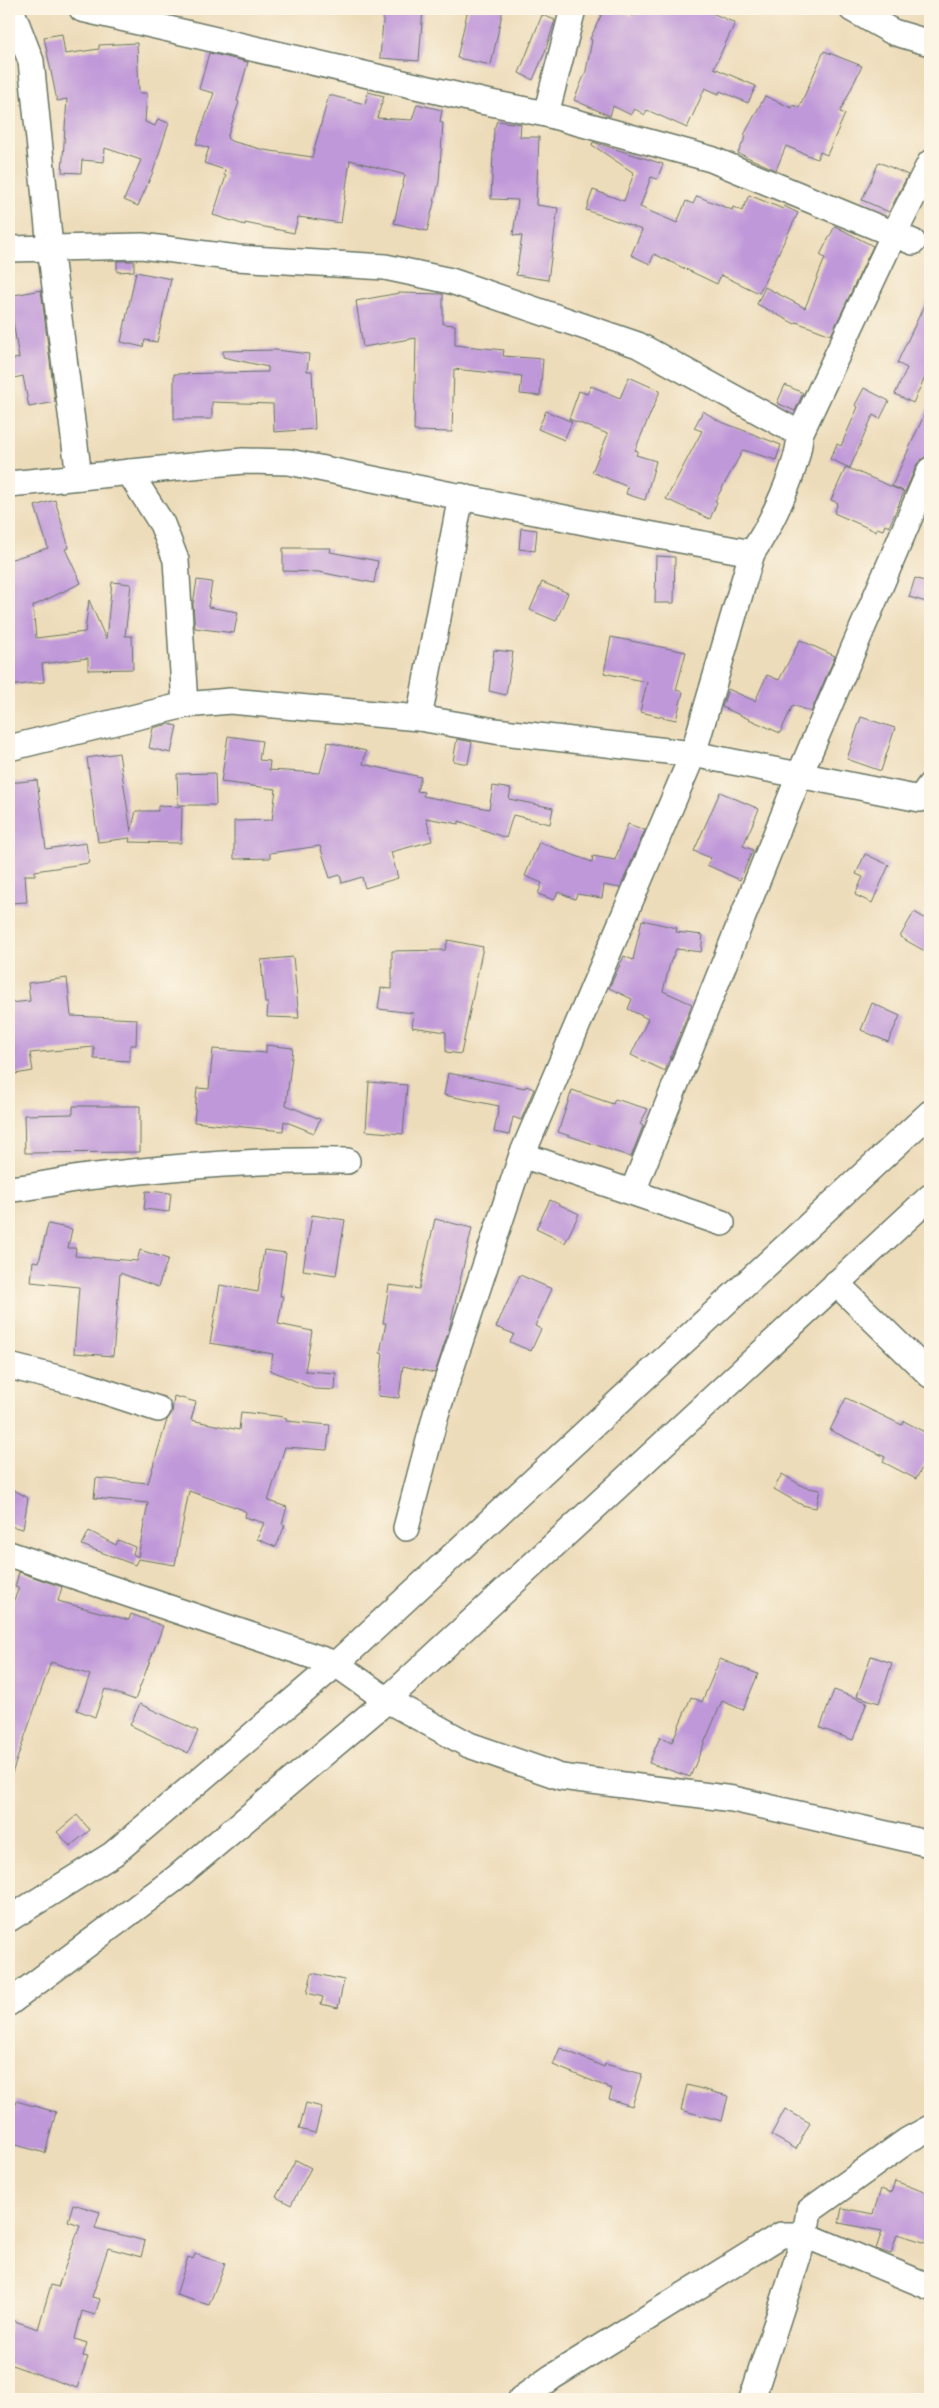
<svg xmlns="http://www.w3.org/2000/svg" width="939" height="2408" font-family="Delius,sans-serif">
<rect width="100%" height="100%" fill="#fcf5e5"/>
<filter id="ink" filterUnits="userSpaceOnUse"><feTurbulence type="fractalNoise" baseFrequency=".02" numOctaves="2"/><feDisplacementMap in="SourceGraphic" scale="10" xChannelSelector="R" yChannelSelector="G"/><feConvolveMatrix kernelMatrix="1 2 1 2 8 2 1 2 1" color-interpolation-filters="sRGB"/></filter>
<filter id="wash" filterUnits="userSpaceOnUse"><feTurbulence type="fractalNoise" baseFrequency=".0096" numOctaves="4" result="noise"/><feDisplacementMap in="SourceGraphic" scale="20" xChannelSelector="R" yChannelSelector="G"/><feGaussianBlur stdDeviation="1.12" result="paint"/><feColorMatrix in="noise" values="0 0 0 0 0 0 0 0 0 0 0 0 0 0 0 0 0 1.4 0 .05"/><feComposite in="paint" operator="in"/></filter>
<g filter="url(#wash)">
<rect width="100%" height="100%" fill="#eddcba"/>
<g id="blocks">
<!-- building -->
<g fill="#bf98d9">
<polygon points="384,9 423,9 419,61 380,58"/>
<polygon points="468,9 503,9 491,65 457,58"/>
<polygon points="604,9 617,9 633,16 636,9 703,9 735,23 714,68 756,86 748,103 720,91 719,94 705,88 687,128 647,110 645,115 635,109 631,115 613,106 610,116 574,100 586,71 592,40 590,39"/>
<polygon points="542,15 555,20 545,52 533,80 519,73"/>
<polygon points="62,34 65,54 99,49 99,45 137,43 139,93 147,93 145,122 155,126 158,119 169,123 153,172 138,206 124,200 141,160 105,148 104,162 82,160 81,173 62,172 67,99 57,101 44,37"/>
<polygon points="824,51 862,66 840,112 845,114 827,155 820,152 817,159 786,146 776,170 738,153 746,136 744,135 765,96 792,108 793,105 799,108"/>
<polygon points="209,53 248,62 237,101 239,102 227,138 231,141 264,150 312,157 329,95 365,104 368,92 384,96 377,118 412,120 417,104 442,110 440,122 443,123 439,182 427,231 394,223 405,175 350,160 341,223 298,217 294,233 245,223 245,225 213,215 226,176 224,175 225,170 204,163 209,148 196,144 214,93 199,89"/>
<polygon points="497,121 521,124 520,137 539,137 536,205 558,208 548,280 516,275 522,236 513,235 518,200 491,199 494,129"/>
<polygon points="593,142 663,164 657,179 651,177 640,207 677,223 686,201 693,204 697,196 732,210 733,207 742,211 749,195 783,209 784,206 798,213 759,293 721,275 717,284 654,254 650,264 631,255 642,230 586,210 593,190 624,201 634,173 592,145"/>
<polygon points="879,162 908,175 889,212 862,200"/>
<polygon points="835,226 873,246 831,335 796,322 795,324 757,304 765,287 805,308 825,258 820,255"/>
<polygon points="117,261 134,261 134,271 117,272"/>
<polygon points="136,272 171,279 157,342 145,340 143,347 121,342"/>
<polygon points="41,290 55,402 29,407 23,376 9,379 9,360 19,358 9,296"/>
<polygon points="399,293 443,294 443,324 455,325 455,345 504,350 503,356 543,359 540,396 520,394 522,376 454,369 452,432 414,431 416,338 363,347 356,301"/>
<polygon points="930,293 930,366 913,403 895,394 907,368 897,363"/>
<polygon points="276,350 309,354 307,371 312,371 315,429 274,432 273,404 212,402 212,419 174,419 174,374 268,372 268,367 223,357 223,351"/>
<polygon points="629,377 660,391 635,450 638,451 636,455 656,461 645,500 626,494 628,487 592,472 608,434 569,419 579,391 587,394 591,386 620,398"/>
<polygon points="785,385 803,393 795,411 777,403"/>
<polygon points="864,388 889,401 880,419 873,415 850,468 830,459 837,444 841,446 858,407 855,405"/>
<polygon points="930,402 930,449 927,456 917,464 905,492 892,486"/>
<polygon points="546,411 572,422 564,440 538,429"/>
<polygon points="703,411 719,421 781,445 776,460 743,450 715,501 717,502 710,519 666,499 702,431 694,428"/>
<polygon points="846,467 904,492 889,527 885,525 883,530 877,528 875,531 834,513 838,503 831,500"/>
<polygon points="55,500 69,548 65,549 81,583 33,606 36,638 85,632 89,600 106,639 112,582 131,584 125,636 132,636 133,669 88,670 88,658 42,664 44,682 9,686 9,560 48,548 35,506"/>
<polygon points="521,528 537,530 535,551 519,549"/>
<polygon points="283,548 331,548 330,552 378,561 374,583 319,572 283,571"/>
<polygon points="656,556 675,557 674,603 655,603"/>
<polygon points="915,578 930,583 930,603 909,597"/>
<polygon points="197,580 212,582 208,607 238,612 234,633 195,628 193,604"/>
<polygon points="542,582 568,593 556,621 530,610"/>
<polygon points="611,637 686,652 676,690 683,692 676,720 640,712 647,682 604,673"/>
<polygon points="800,640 835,656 811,712 793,705 780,733 722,707 728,689 755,701 767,675 779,680"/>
<polygon points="494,650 513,652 506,695 489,691"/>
<polygon points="861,717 895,728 881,771 847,759"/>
<polygon points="169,724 177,726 171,753 149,748 153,728"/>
<polygon points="228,736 262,741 259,760 270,761 269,770 320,773 328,742 366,751 363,764 421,777 417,791 424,792 423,796 489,809 493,786 511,789 509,799 553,808 550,824 513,815 506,838 459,821 459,824 426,818 432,841 391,852 398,878 365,888 362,877 342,883 340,875 330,878 320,846 270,853 270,858 234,859 234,821 272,820 276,789 221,782"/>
<polygon points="457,739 472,742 468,764 453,761"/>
<polygon points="119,753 131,832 136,811 158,811 158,806 182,807 181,843 129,842 130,838 98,842 87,758"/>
<polygon points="215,773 216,805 178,805 177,774"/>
<polygon points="37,780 46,849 86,843 89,863 35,871 35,875 25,875 27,902 9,903 9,783"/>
<polygon points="720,792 759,809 743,846 753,850 740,880 707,865 711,858 694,851"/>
<polygon points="628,824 645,830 620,888 604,885 602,898 577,894 575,899 558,892 554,900 538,894 542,883 525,876 539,842 592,862 593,856 615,860"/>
<polygon points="865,854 889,865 872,903 855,895 863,877 856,874"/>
<polygon points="914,912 930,921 930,954 900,937"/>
<polygon points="642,920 677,928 676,932 703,935 701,952 676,949 670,963 663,991 692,1004 665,1071 631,1055 648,1019 628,1009 632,999 609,988 624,956 633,960"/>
<polygon points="448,940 483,947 461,1054 446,1052 446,1032 412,1027 414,1013 378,1009 381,988 392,989 392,951 445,950"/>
<polygon points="293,957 299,1018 267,1017 268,1003 265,1003 261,960"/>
<polygon points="67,978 71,1016 137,1019 136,1045 130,1045 130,1061 94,1059 94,1047 30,1053 33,1071 9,1075 9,1003 30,1001 28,983"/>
<polygon points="872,1003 900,1016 888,1042 861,1030"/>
<polygon points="266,1045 293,1048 286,1105 320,1119 314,1133 284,1121 283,1131 194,1122 197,1088 209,1089 213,1049 266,1053"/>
<polygon points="448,1073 525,1088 526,1086 534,1089 521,1120 513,1117 509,1135 494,1132 499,1106 444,1095"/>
<polygon points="369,1082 407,1085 403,1134 366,1131"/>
<polygon points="572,1090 613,1104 615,1099 648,1109 640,1124 643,1126 631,1157 558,1132"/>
<polygon points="73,1106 140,1106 140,1152 25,1153 24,1115 73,1114"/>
<polygon points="146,1191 171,1193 169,1212 144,1209"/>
<polygon points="550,1200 579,1214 565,1243 536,1229"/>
<polygon points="312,1215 345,1220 336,1275 303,1270"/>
<polygon points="435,1219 472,1228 449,1330 435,1373 403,1366 399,1398 378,1396 383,1354 380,1353 386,1323 383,1323 389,1285 419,1289"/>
<polygon points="48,1224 72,1229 68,1248 76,1248 75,1256 137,1261 140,1250 168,1259 158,1287 120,1273 113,1356 74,1353 79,1287 31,1282 33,1261 39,1262"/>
<polygon points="264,1250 286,1253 280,1296 283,1296 278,1324 312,1331 305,1371 336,1373 335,1390 314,1389 270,1370 273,1354 210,1343 220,1285 258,1292"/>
<polygon points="520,1275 552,1289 535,1326 541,1329 531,1351 510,1342 514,1334 496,1327"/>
<polygon points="174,1396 196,1402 191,1420 239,1430 241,1412 277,1416 287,1418 286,1421 330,1425 327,1450 285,1447 268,1501 287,1507 282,1524 285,1525 276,1547 257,1539 264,1523 245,1517 246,1512 241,1509 189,1491 175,1565 138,1559 135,1565 82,1545 89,1531 116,1545 118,1540 135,1547 133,1554 138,1557 148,1503 94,1498 96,1478 148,1483 167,1420 172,1413"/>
<polygon points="846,1398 902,1425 904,1421 930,1435 930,1452 916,1479 883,1462 885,1457 830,1430"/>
<polygon points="782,1474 804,1487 820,1490 816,1508 802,1505 774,1489"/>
<polygon points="9,1487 28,1498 23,1529 9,1526"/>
<polygon points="19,1572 62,1587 58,1601 129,1620 131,1614 163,1626 135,1700 105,1689 95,1717 77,1710 90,1675 51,1662 11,1776 9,1776 9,1731 15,1714 9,1711 9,1611 19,1588 15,1587"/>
<polygon points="871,1656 892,1663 879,1703 857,1696"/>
<polygon points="720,1659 758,1674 743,1710 722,1701 690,1777 649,1763 660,1737 672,1742 691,1697 702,1702"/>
<polygon points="834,1690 867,1702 853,1740 820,1728"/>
<polygon points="140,1704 198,1731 188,1753 130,1725"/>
<polygon points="77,1815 90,1830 70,1846 57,1832"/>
<polygon points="312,1973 344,1980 338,2008 321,2004 323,1997 307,1993"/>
<polygon points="560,2048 604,2067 605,2064 642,2074 632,2106 609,2099 612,2089 553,2065"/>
<polygon points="687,2085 728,2096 722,2121 681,2110"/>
<polygon points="16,2101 56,2112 45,2153 9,2143 9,2129"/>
<polygon points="306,2103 322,2107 315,2133 299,2129"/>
<polygon points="785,2109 810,2123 796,2149 771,2135"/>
<polygon points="296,2160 311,2168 291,2205 276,2197"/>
<polygon points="895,2181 930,2194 930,2244 897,2234 891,2254 876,2249 882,2231 839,2223 842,2208 873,2214 881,2189 891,2193"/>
<polygon points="73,2204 100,2212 95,2228 145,2241 141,2257 108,2248 92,2297 100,2299 95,2315 82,2311 75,2339 87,2343 83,2356 88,2357 77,2388 9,2364 9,2319 38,2329 51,2285 58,2287 80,2225 68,2221"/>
<polygon points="195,2254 225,2264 209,2305 176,2295 188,2257 193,2259"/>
</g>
</g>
</g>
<g filter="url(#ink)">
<use href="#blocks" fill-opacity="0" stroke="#677563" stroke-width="1"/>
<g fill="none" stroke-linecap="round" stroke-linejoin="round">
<defs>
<g id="minor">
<polyline points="11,9 31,61 50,247 79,477"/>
<polyline points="82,9 481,101 546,114 711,159 913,242"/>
<polyline points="852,9 893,32 930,43"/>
<polyline points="546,114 573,9"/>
<polyline points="9,249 142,246 237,258 385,267 451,281 638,345 800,434"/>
<polyline points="129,472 162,524 176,560 185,705"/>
<polyline points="9,484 243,461 289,462 604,526 752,553"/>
<polyline points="419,718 461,496"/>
<polyline points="9,748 185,705 230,701 419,718 495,731 693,754 920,799 930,785"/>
<polyline points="522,1155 722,1223"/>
<path d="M9 1189C40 1187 66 1179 96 1176 179 1166 263 1159 347 1161"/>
<polyline points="633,1191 800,774 930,470"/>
<polyline points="836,1283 930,1375"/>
<polyline points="9,1366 82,1384 158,1409"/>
<path d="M406 1528 436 1414 522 1155 693 754 752 553C771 525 799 467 800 434L894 234 930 163"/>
<polyline points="9,1554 336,1664 387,1700 469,1745 561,1777 733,1799 930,1844"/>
<polyline points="9,1919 113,1854 336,1664 930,1113"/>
<polyline points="9,2003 176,1878 378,1708 930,1197"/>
<polyline points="521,2399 552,2377 781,2235 805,2235 930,2287"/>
<polyline points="752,2399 805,2235 809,2211 908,2140 930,2128"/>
</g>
</defs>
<!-- minor casing -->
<use href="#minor" stroke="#677563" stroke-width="28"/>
<!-- minor -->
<use href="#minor" stroke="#fff" stroke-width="25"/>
</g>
</g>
<!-- margin -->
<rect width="939" height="2408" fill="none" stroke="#fcf5e5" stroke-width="30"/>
</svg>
